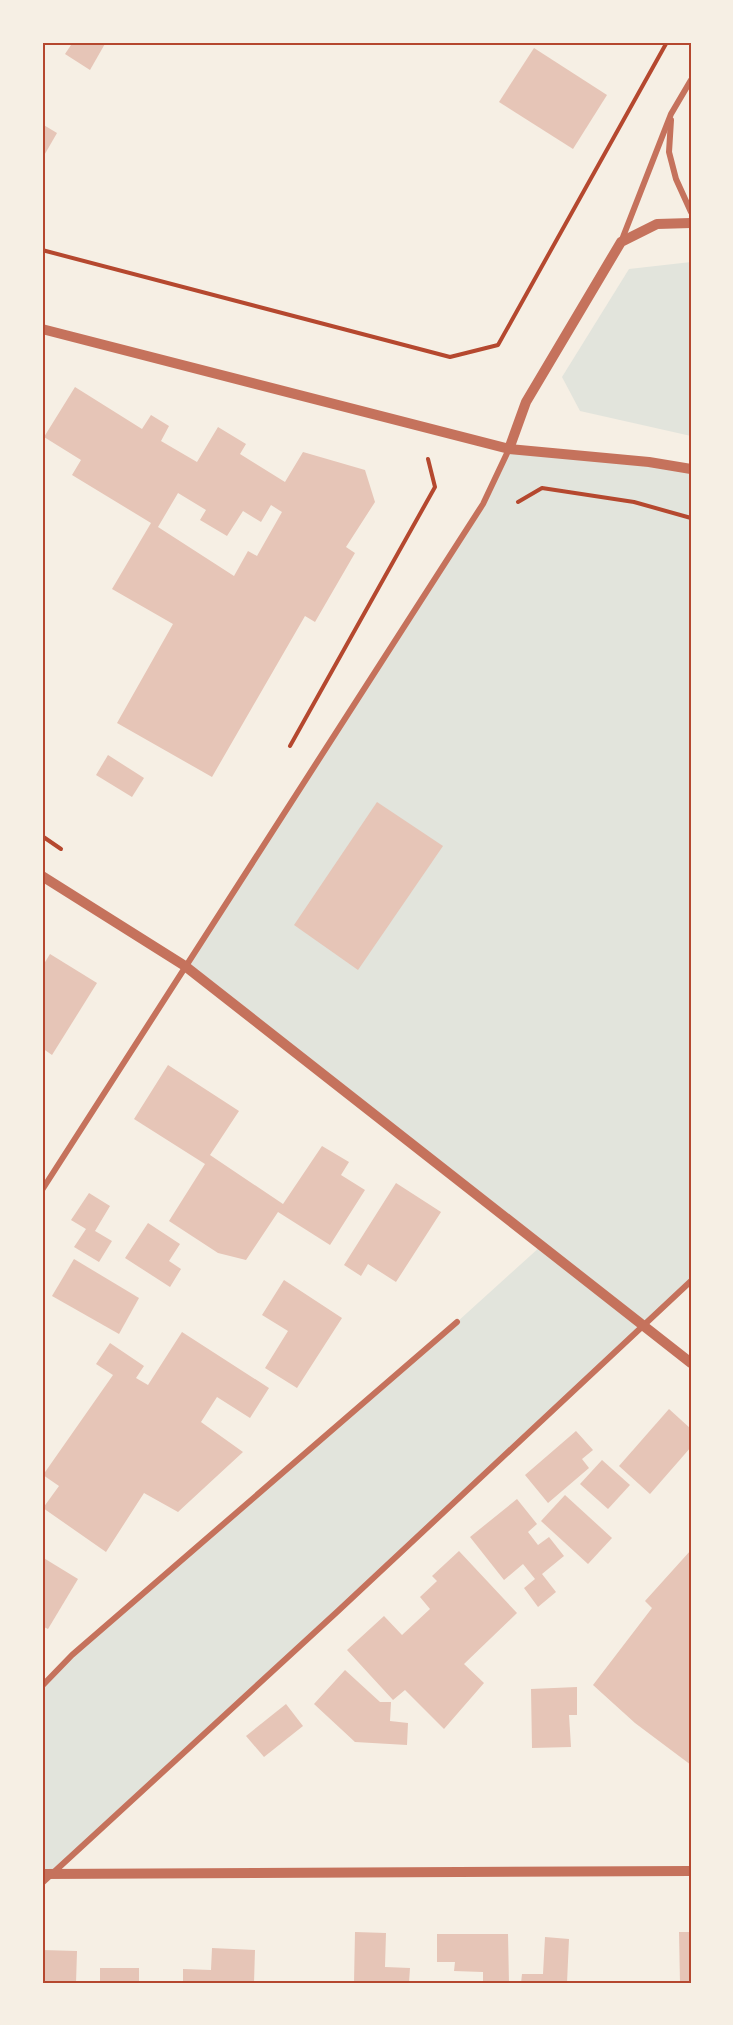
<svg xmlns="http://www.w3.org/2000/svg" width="733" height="2025" font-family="Arial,sans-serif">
<rect width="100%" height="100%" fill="#f6efe4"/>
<!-- green -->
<g fill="#e2e4dc">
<polygon points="691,262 691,436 580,411 562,377 629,269"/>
<polygon points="509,449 691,469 691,1281 42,1883 42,1686 72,1655 457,1322 541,1246 185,966 483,504"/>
</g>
<!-- building -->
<g fill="#e6c5b7" fill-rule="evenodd">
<polygon points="73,42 106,42 90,70 65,54"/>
<polygon points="534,48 607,95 573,149 499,102"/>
<polygon points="42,124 57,133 42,159"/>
<path d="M75 387 142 429 151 415 169 426 161 441 197 462 218 427 246 444 240 454 285 482 303 452 365 470 375 502 346 547 355 553 315 622 305 616 212 777 117 723 173 624 112 589 151 523 72 475 81 460 44 437ZM178 493 206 510 200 520 227 536 243 511 261 522 271 505 282 512 257 556 248 551 234 576 158 527Z"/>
<polygon points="108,755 144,778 132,797 96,775"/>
<polygon points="377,802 443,846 358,970 294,925"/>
<polygon points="50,954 97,983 52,1055 42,1048 42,967"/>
<polygon points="168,1065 239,1111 210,1155 283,1204 322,1146 349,1162 341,1175 365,1190 330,1245 278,1212 246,1260 218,1253 169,1221 205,1164 134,1119"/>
<polygon points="396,1183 441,1212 396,1282 368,1264 361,1276 344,1265"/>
<polygon points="89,1193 110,1206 95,1231 112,1241 99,1262 74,1247 86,1229 71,1220"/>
<polygon points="148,1223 180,1244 169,1261 181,1269 170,1287 125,1258"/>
<polygon points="74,1259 139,1298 119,1334 52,1296"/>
<polygon points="284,1280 342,1318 297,1388 265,1368 288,1331 262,1315"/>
<polygon points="182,1332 269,1388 250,1418 217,1397 201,1422 243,1452 178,1512 144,1493 106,1552 43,1508 59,1486 43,1475 113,1375 96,1364 110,1343 144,1366 136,1378 148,1385"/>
<polygon points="669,1409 691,1429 691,1447 650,1494 619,1466"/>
<polygon points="576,1431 593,1450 582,1459 589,1468 548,1503 525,1475"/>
<polygon points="602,1460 630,1485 608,1509 580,1484"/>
<polygon points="565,1495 612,1538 588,1564 541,1521"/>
<polygon points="517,1499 537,1524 528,1532 538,1545 549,1537 564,1556 542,1574 556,1592 538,1607 524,1588 535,1579 523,1564 504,1580 470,1537"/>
<polygon points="691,1550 691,1765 635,1723 593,1685 652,1608 645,1601"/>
<polygon points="459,1551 517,1613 464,1664 484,1683 444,1729 405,1690 393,1700 347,1650 384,1616 402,1635 430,1609 420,1597 437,1581 432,1576"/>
<polygon points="42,1557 78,1579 48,1629 42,1626"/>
<polygon points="345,1670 380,1702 391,1702 390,1721 408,1723 407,1745 355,1742 314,1704"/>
<polygon points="577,1687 577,1715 569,1715 571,1747 532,1748 531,1689"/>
<polygon points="286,1704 303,1726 264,1757 246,1736"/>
<polygon points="355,1932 386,1933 385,1967 410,1968 409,1983 354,1983"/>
<polygon points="679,1932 691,1932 691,1983 680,1983"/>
<polygon points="437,1934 508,1934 509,1983 483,1983 483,1972 454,1971 455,1962 437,1962"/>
<polygon points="545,1937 569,1939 567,1983 521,1983 522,1974 543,1974"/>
<polygon points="212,1948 255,1950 254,1983 183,1983 183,1969 211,1970"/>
<polygon points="42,1950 77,1951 76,1983 42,1983"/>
<rect x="100" y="1968" width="39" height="15"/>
</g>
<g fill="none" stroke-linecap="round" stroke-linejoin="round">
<!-- path -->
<g stroke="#b5482f" stroke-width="4">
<polyline points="42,250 450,357 498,345 667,42"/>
<polyline points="518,502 542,488 634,502 691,518"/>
<polyline points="290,746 435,487 428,459"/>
<polyline points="42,836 61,849"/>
</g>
<!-- minor -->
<g stroke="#c5725c" stroke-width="6">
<polyline points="671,120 669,152 676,179 691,212"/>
<polyline points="621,242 671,114 691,80"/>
<polyline points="42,1190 483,504 509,449"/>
<polyline points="42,1686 72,1655 457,1322"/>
<polyline points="42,1883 338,1611 691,1281"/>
</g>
<!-- tertiary -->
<g stroke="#c5725c" stroke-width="10">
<polyline points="42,329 509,449 649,462 691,469"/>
<polyline points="509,449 526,402 621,242 657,224 691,223"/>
<polyline points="42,876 185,966 691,1363"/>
<polyline points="42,1874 691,1871"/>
</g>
</g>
<!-- border -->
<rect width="733" height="2025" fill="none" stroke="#f6efe4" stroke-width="87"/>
<rect x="44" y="44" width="646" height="1938" fill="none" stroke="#b5482f" stroke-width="2"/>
</svg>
